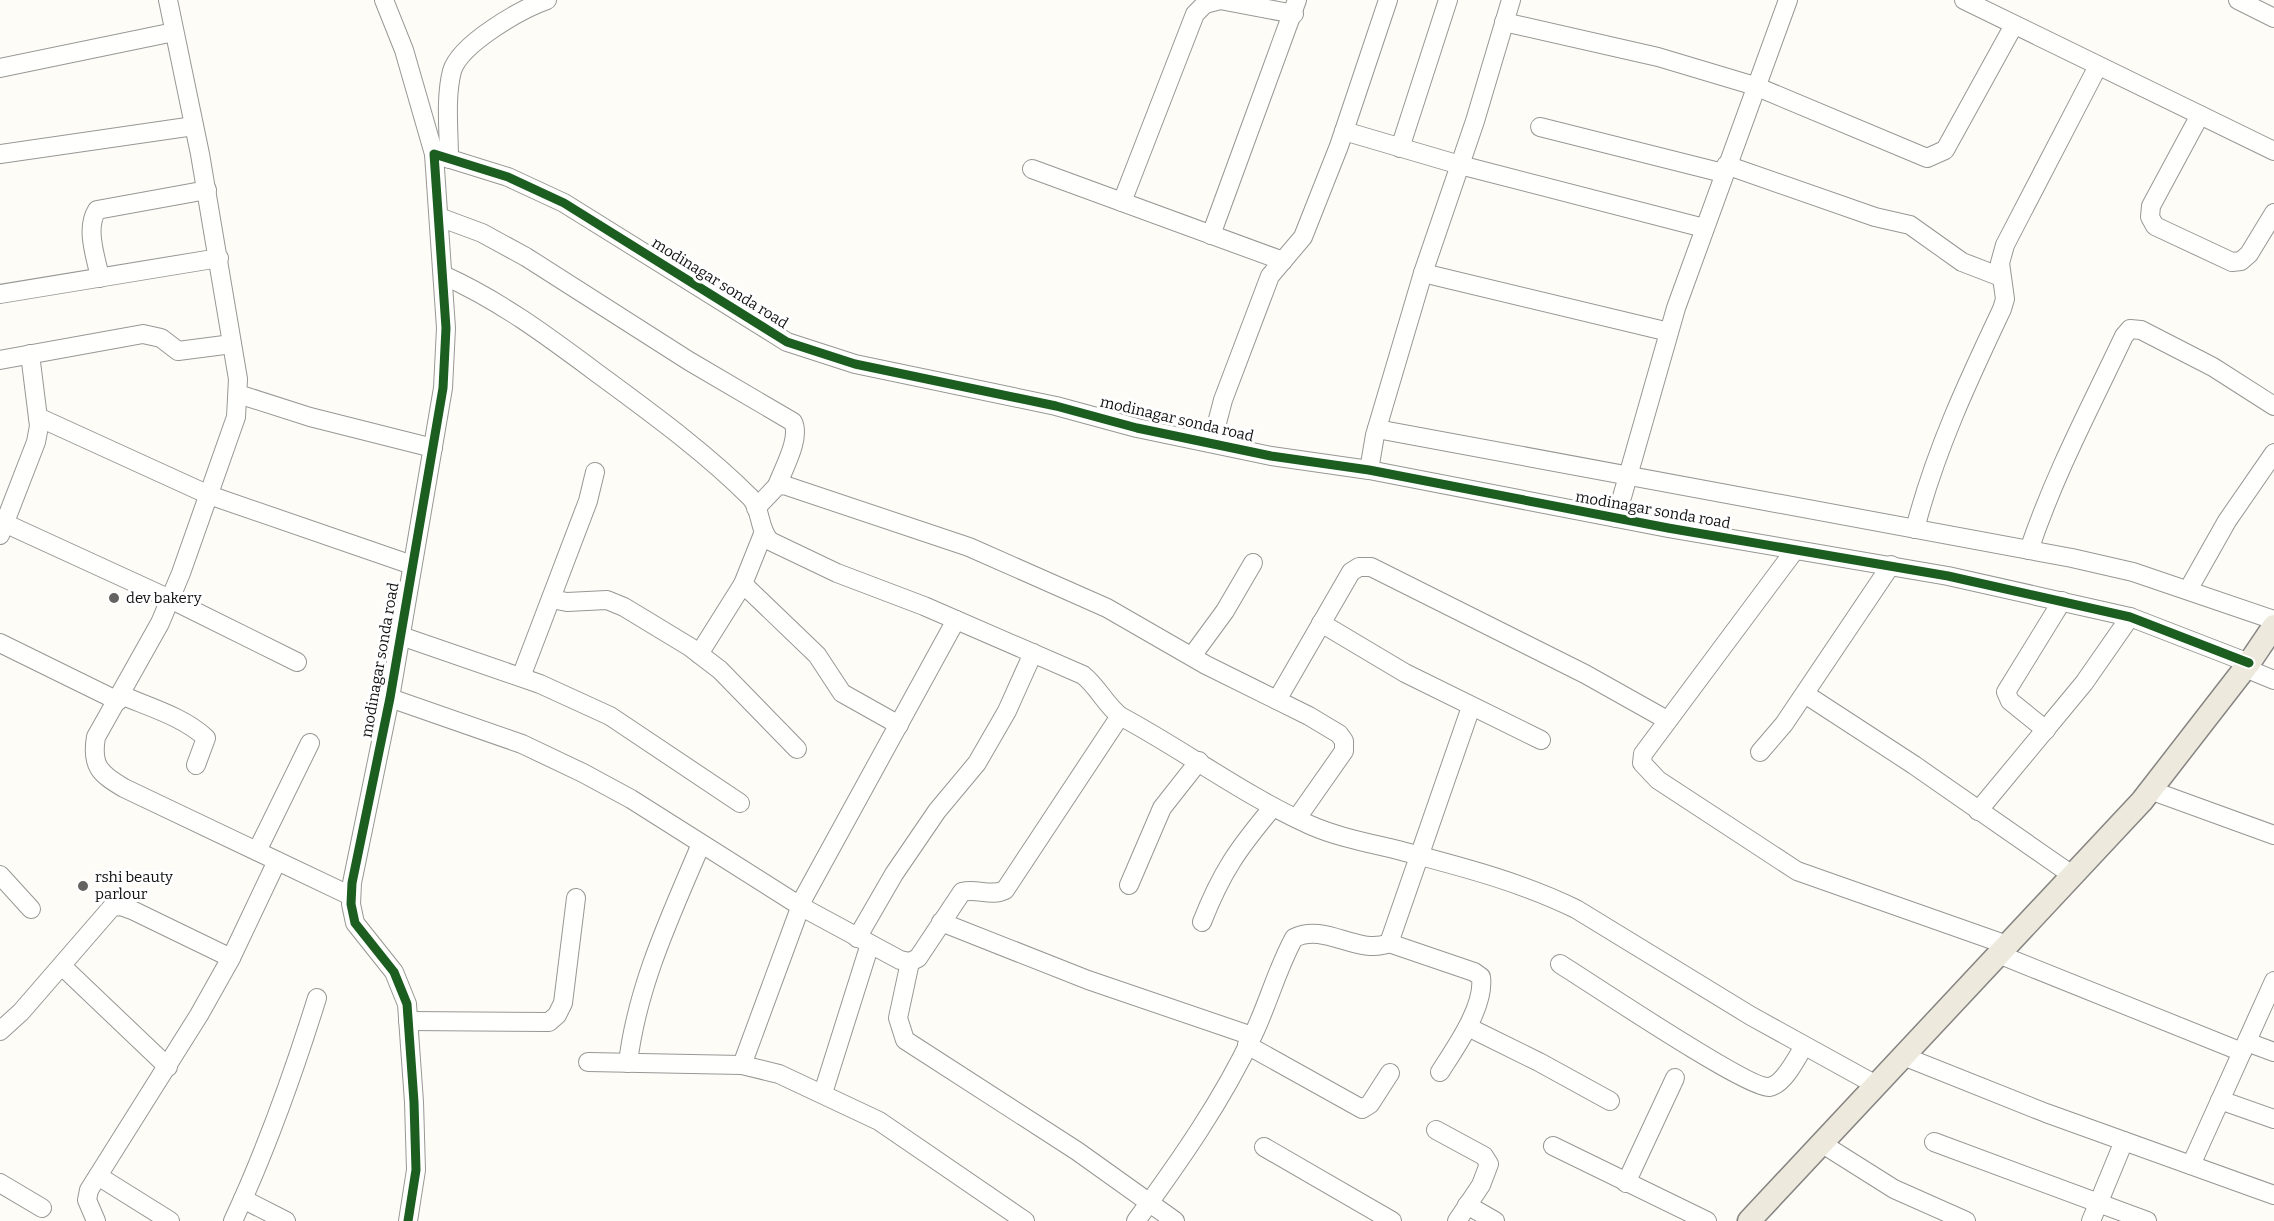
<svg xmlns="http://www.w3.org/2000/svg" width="2274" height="1221" font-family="Bitter,serif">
<rect width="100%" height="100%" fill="#fdfcf7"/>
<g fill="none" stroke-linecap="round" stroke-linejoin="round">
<defs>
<g id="minor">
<path d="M168 0 200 154 238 379 236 417 181 573 160 623 96 737C91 766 100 774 124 788L351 896"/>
<polyline points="384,0 404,50 434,154"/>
<polyline points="1220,0 1294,14"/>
<polyline points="1964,0 2274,151"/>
<polyline points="2238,0 2274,18"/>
<polyline points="1504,22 1658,57 1755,86 1927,158 1945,150 2014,25"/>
<polyline points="0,68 174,32"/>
<polyline points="2200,115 2151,206 2150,217 2155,226 2232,262 2241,261 2249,254 2274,213"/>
<polyline points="1540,127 1723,173"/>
<polyline points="1344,131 1460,165 1704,228"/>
<polyline points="1400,148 1448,0"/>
<polyline points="0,154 194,126"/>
<path d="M449 159C449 131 445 98 452 71 460 44 521 9 547 0"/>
<polyline points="1726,165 1875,217 1910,225 1962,262 2001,277"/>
<polyline points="1032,169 1283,261"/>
<polyline points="1122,202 1195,14 1205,4 1220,0"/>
<path d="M439 217 482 233 526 257 689 361 793 422C801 439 783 469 777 486"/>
<polyline points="1211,235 1297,0"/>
<polyline points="1423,273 1669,332"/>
<path d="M443 275C501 301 550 338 601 376 651 413 705 452 750 497 762 509 758 529 770 541L837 573 924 606 1083 675C1098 687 1105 704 1120 716 1184 750 1243 795 1310 825 1337 837 1369 843 1398 850 1458 866 1519 881 1576 909L1751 1016 1876 1085"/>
<path d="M100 278C96 257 85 229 97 210L207 190"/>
<polyline points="0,294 219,258"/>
<polyline points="0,360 143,334 161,338 178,351 232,344"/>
<polyline points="238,394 310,417 433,448"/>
<polyline points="38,417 209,495 412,565"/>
<polyline points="1377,429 2072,558 2133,572 2274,620"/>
<polyline points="1212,442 1223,400 1270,276 1303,237 1339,146 1388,0"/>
<polyline points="1369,470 1375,435 1423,273 1475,121 1511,0"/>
<polyline points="756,508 777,486 784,485 969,547 1107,608 1206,665 1309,716 1339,734 1344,741 1344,751 1297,818"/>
<polyline points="1616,518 1676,308 1788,0"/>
<polyline points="0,521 170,599 297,662"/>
<path d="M1915 529C1935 451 1968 381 2002 309L2005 299 2000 263 2005 245 2098 66"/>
<polyline points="0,535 36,442 39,426 30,354"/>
<polyline points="1795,550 1643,754 1642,763 1658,780 1797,871 2007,945"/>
<path d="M2029 550C2055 473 2090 408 2124 336L2130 329 2141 330 2213 367 2274 406"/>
<polyline points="743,584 817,655 842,693 899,725"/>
<polyline points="2188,590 2227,521 2274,453"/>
<polyline points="551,599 567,602 607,600 624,607 690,647 720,670 797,749"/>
<polyline points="1321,623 1405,673 1541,740"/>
<polyline points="401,636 540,684 610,716 740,803"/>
<polyline points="0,643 118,701"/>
<polyline points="699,654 743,584 763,534"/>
<polyline points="1192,656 1225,611 1253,563"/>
<polyline points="2245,668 2274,680"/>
<polyline points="521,677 588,501 595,472"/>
<polyline points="1805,694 1914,765 2072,875"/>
<path d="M121 695C149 707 184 717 206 738L196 765"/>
<path d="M390 698 522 744 583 773 631 799 800 906 900 960 910 962 918 958 962 892C977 888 991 897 1005 890L1120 716"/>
<polyline points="1277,700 1351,572 1359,567 1371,567 1585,674 1667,720"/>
<polyline points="2046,730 2010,701 2006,692 2062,601"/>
<polyline points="1760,752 1784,724 1891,565"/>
<polyline points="2150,790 2274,835"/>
<polyline points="1978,811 2084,683 2130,617"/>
<polyline points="257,851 310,743"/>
<polyline points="0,875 31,909"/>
<polyline points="1129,885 1162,808 1199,761"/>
<polyline points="941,922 1088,980 1252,1036"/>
<path d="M1202 922C1222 871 1238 849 1273 807"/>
<polyline points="857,938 894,874 937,811 977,763 1007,711 1033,653"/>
<path d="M1389 943 1474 972 1481 977C1485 1007 1455 1048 1440 1072"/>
<polyline points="1998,954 2242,1052"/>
<polyline points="910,962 898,1018 905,1040 1077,1151 1175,1221"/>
<path d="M1560 964C1589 982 1748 1089 1769 1087 1784 1085 1797 1057 1804 1046"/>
<polyline points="62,966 168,1067"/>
<polyline points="408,1021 549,1022 557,1015 563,1003 576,898"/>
<polyline points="1468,1027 1539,1062 1610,1101"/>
<polyline points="0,1031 21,1012 112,907 121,906 132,910 231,958"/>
<polyline points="2247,1042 2274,1052"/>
<polyline points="1247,1045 1362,1109 1370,1104 1390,1073"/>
<polyline points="1903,1056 2046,1113 2274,1195"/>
<polyline points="588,1062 742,1065 779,1074 879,1121 1025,1221"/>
<path d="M628 1063C637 986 671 915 701 844"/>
<polyline points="742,1065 804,897 956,620"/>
<polyline points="823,1093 870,944"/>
<polyline points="2220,1100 2274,1119"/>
<polyline points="1436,1130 1484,1156 1489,1164 1481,1185 1457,1221"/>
<polyline points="1934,1142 2147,1221"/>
<polyline points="1821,1143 1894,1189 1966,1221"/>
<polyline points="1553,1146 1707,1221"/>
<polyline points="1264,1147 1392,1221"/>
<polyline points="2191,1165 2274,981"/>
<polyline points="98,1176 170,1221"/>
<polyline points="0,1183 42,1208"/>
<polyline points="1626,1183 1675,1078"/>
<polyline points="243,1199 286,1221"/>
<polyline points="1467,1205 1495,1221"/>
<polyline points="96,1221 87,1200 89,1190 199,1015 231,958 277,861"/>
<path d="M233 1221C267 1148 293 1075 317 998"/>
<polyline points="408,1221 416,1170 414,1102 407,1004 394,972 355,923 351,904 352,883 390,698 443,388 446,328 434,154 508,177 564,203 787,342 855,364 1056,406 1137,428 1271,456 1369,470 1668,528 1948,576 2130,617 2249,663"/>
<path d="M1136 1221C1179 1162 1222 1101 1253 1035 1268 1004 1277 969 1294 938 1325 922 1358 956 1389 943L1471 707"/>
<polyline points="2091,1221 2124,1141"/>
</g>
<polyline id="major" points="1749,1221 2142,801 2249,663 2274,626"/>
</defs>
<!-- minor casing -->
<use href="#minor" stroke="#979795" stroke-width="20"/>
<!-- major casing -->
<use href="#major" stroke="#858482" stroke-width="25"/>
<!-- minor -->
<use href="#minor" stroke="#fffffe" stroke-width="18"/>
<!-- major -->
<use href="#major" stroke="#ede9dc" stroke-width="22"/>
<defs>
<polyline id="cycleway" points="408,1221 416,1170 414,1102 407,1004 394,972 355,923 351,904 352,883 390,698 443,388 446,328 434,154 508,177 564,203 787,342 855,364 1056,406 1137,428 1271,456 1369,470 1668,528 1948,576 2130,617 2249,663"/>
</defs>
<!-- cycleway casing -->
<use href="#cycleway" stroke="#fff" stroke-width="13"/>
<!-- cycleway -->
<use href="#cycleway" stroke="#1b5e20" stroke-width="9"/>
</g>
<!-- markers -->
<g fill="#646362" stroke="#fff" stroke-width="2">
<circle cx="114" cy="598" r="6"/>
<circle cx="83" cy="886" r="6"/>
</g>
<g text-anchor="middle" stroke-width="6" stroke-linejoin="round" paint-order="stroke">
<!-- street labels -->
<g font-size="15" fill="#111" stroke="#fff">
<text transform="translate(720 283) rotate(32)" y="5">modinagar sonda road</text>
<text transform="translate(1177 419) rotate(13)" y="5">modinagar sonda road</text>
<text transform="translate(1653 510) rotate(10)" y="5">modinagar sonda road</text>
<text transform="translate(380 660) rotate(-80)" y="5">modinagar sonda road</text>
</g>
<!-- poi labels -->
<g font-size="15" fill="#111" stroke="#fff" text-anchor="start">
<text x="126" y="603">dev bakery</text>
<text x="95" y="882">rshi beauty<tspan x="95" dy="17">parlour</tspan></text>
</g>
</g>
</svg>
